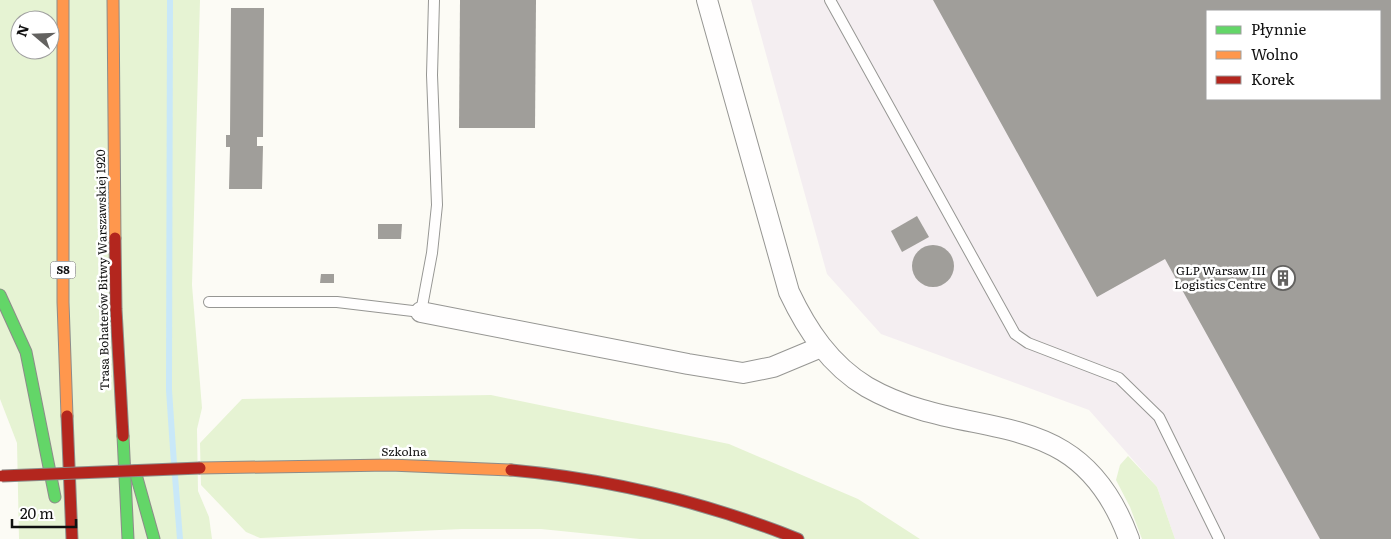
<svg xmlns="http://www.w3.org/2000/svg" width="1391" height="539" font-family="Literata,serif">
<rect width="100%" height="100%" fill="#fcfbf5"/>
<!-- industrial -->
<path fill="#f4eef1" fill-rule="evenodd" d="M751 0H1391V539H1175L1157 487 1089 410 881 334 827 274ZM1207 11H1380V99H1207Z"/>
<!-- green -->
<g fill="#e6f3d3" fill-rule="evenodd">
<path d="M0 0H200L192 285 202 408 197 429 198 491 209 517 212 539H19L17 443 0 399ZM20 20H50V50H20Z"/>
<polygon points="491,395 729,444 858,499 920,539 640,539 541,529 462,529 260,538 246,532 201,485 200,443 242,399"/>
<polygon points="1128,456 1157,487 1175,539 1142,539 1130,507 1116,480 1120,465"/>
</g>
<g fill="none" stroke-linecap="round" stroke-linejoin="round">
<!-- stream -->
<g stroke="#c9e8f8" stroke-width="6">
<polyline points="170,0 169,390 174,464"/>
<polyline points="175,476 180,539"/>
</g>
</g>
<!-- building -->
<g fill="#a09e9a" fill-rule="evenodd">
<polygon points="460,0 536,0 535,128 459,128"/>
<path d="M933 0H1391V539H1320L1165 259 1097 297ZM1207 11H1380V99H1207Z"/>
<polygon points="231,8 264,8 263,137 257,137 257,146 263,146 262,189 229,189 230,147 226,147 226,135 230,135"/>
<polygon points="917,216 929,237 902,252 891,231"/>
<polygon points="378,224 402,224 401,239 378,239"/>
<circle cx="933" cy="266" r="21"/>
<polygon points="321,274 334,274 334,283 320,283"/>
</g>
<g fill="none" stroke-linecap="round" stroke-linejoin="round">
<defs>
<g id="lane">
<polyline points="830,0 1015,334 1028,343 1119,378 1159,417 1219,539"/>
<polyline points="209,302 337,302 421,312 432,253 437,205 432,75 434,0"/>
</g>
<g id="street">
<path d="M707 0 789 292C807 330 830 365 867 387 970 446 1077 397 1129 539"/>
<polyline points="421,312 688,364 743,373 773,367 821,347"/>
</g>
<g id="fast">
<polyline points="0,295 26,352 55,497"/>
<polyline points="123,436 128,539"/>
<polyline points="135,471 154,539"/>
</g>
<g id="slow">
<polyline points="63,0 63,302 67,416"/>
<polyline points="113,0 115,238"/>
<polyline points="200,468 390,465 511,470"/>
</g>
<g id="jam">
<polyline points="115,238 116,309 123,436"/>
<polyline points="67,416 72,539"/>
<path d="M511 470C610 479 705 502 798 539"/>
</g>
</defs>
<!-- lane casing -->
<use href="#lane" stroke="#969693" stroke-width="12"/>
<!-- street casing -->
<use href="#street" stroke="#969693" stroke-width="22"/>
<!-- fast casing -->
<use href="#fast" stroke="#8d8c8a" stroke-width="13"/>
<!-- slow casing -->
<use href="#slow" stroke="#8d8c8a" stroke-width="13"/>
<!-- jam casing -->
<use href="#jam" stroke="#8d8c8a" stroke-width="13"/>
<!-- lane -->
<use href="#lane" stroke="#fffefe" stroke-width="10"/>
<!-- street -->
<use href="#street" stroke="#fffefe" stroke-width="20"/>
<!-- fast -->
<use href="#fast" stroke="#63d668" stroke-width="11"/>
<!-- slow -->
<use href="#slow" stroke="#ff974d" stroke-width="11"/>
<!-- jam -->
<use href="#jam" stroke="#b3261e" stroke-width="11"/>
<defs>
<polyline id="jam-bridge" points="2,476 200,468"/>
</defs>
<!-- jam-bridge casing -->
<use href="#jam-bridge" stroke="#8d8c8a" stroke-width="13" stroke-linecap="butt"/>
<!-- jam-bridge -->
<use href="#jam-bridge" stroke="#b3261e" stroke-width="11"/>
</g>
<!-- icons -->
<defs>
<symbol id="building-ring" viewBox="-11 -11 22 22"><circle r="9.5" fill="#fff" stroke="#636260" stroke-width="1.5"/><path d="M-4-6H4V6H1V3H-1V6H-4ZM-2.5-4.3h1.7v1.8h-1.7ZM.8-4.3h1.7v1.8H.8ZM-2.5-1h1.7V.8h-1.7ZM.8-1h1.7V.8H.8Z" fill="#636260"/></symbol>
</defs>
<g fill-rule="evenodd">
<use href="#building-ring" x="1269" y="264" width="28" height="28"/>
</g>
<g text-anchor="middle" stroke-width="5" stroke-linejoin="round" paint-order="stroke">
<!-- shield labels -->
<rect fill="#fff" stroke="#585858" stroke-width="1" x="50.5" y="261.5" width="25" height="17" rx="4"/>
<g font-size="11" font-weight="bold" fill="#101010">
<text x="63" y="274">S8</text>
</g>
<!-- street labels -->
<g font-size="12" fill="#101010" stroke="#fff">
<text transform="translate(103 270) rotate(-91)" y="4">Trasa Bohaterów Bitwy Warszawskiej 1920</text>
<text x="404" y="456">Szkolna</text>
</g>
<!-- poi labels -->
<g font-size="12" fill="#101010" stroke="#fff" text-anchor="end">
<text x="1266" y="275">GLP Warsaw III<tspan x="1266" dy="14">Logistics Centre</tspan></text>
</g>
</g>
<!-- legend -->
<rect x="1206" y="10" width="175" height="90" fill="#ffffff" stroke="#9f9f9f"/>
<rect x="1216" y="26" width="25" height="8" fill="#63d668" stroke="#9f9f9f"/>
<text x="1251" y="35" font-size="15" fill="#101010">Płynnie</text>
<rect x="1216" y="51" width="25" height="8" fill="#ff974d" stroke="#9f9f9f"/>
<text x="1251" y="60" font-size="15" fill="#101010">Wolno</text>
<rect x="1216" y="76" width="25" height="8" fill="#b3261e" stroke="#9f9f9f"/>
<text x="1251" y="85" font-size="15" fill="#101010">Korek</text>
<!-- north arrow -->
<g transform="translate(35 35) rotate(289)"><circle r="24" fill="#ffffff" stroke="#9f9f9f"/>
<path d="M0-4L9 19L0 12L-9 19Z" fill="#636260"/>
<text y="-8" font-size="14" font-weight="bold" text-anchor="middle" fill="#101010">N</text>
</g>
<!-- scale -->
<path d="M12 519v8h64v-8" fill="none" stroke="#101010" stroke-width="2.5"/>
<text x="20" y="519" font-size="15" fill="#101010" stroke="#ffffff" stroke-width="4" paint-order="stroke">20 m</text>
</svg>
